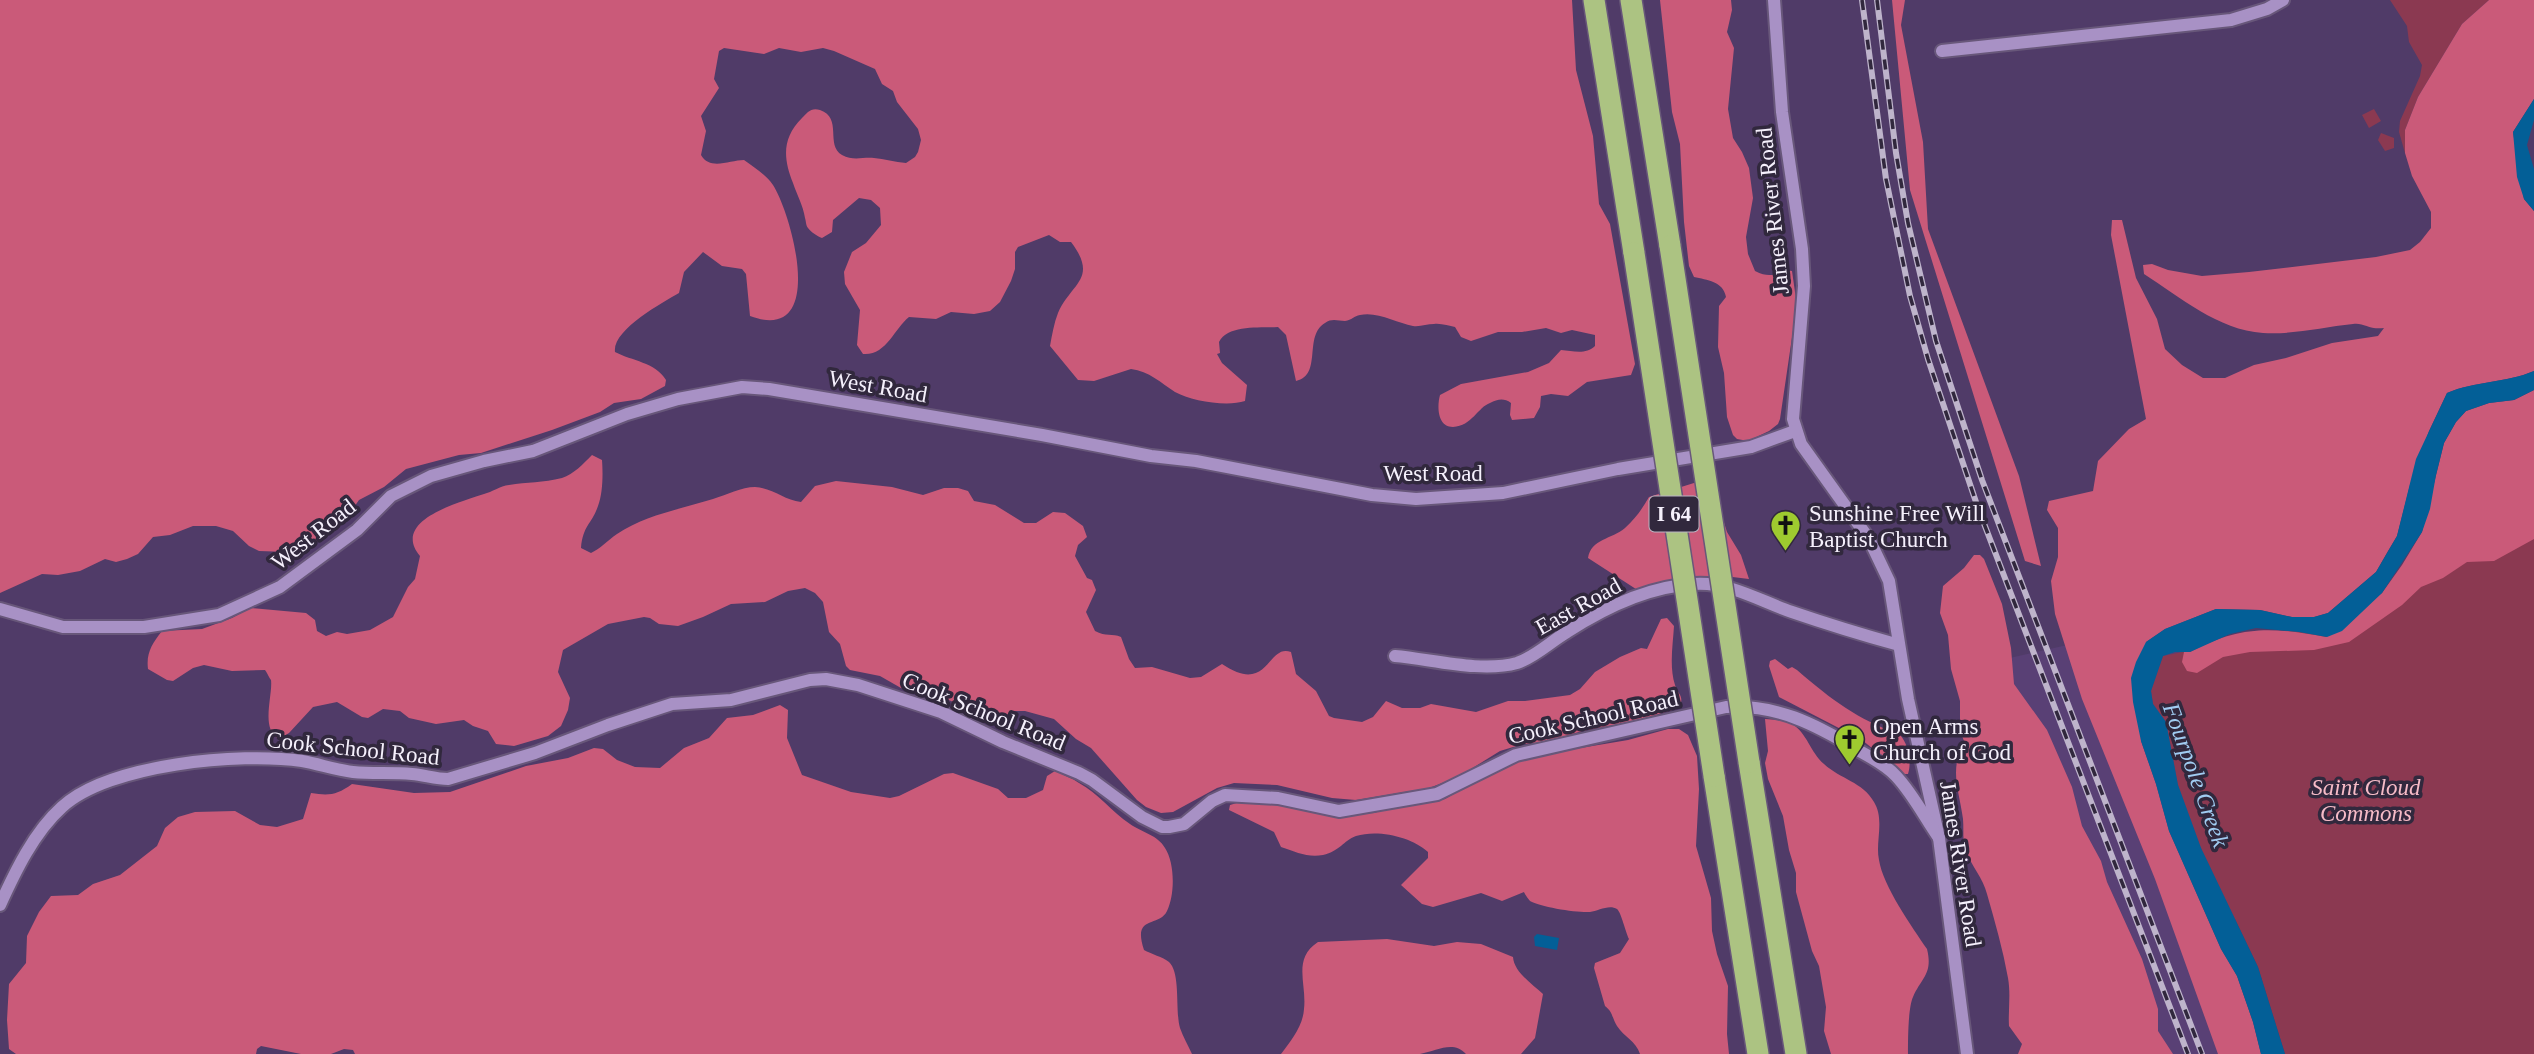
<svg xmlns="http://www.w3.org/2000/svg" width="2534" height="1054" font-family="'Times New Roman',serif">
<rect width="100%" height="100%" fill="#503b68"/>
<!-- built -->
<polygon fill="#594075" points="2222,610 2241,1054 2134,1054 1983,664"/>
<!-- green -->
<g fill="#8b3951">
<polygon points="2390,0 2489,0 2462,24 2418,97 2405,130 2405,153 2399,132 2400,121 2420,76 2422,65 2409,42 2407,26"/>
<polygon points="2374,109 2381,121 2369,128 2362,115"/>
<polygon points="2381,133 2394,138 2394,148 2385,151 2378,140"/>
<polygon points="2534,528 2534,1054 2285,1054 2258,967 2201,848 2178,785 2166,722 2153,704 2151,691 2163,656 2360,615"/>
</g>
<!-- forest -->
<g fill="#ca5a79">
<path d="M0 0H1572L1576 70 1593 136 1599 204 1610 224 1635 364 1631 375 1587 382 1568 396 1551 394 1541 396 1540 407 1534 418 1512 420 1510 415 1511 403C1504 398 1498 399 1490 403 1478 407 1472 426 1453 427 1437 427 1437 406 1440 395L1461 384 1528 372 1549 363 1561 350C1573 351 1586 355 1595 346V335L1572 330 1561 333 1546 328 1522 332H1498L1471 341 1461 337 1455 327C1449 326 1441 323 1434 324 1427 324 1420 327 1413 326 1397 323 1377 311 1360 315 1354 316 1352 320 1345 321 1338 321 1332 318 1325 323 1303 336 1323 375 1296 381L1286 335 1278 327C1261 328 1228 324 1219 342L1220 353 1217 354 1222 363 1247 385 1245 401C1227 407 1191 401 1175 392 1161 383 1149 371 1131 369L1094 381 1078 380 1050 346C1052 335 1054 323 1058 313 1071 283 1099 279 1071 242H1060L1049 235 1018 247 1015 252V269L1011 281 1000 302 990 311 974 314 951 312 936 319 909 317C894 329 886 356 863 354L857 345 860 310 845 284 844 272 852 252 866 243 881 225 880 208 871 200 859 198 833 220 832 232 822 238C817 236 811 232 808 228 806 226 806 221 805 218 803 205 797 195 793 183 783 158 782 138 802 118 807 113 811 107 820 110 843 118 825 145 842 155 853 161 862 157 874 158 884 159 895 162 906 163L915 157 918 152 921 140 918 129 897 102 893 91 882 84 875 69 834 51 823 48 801 52 779 48 764 54 724 48 719 51 714 79 719 88 701 116 706 131 701 155C710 171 730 160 744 160 754 167 766 175 773 185 792 215 828 345 750 316L746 274 742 269 722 266 703 252 684 272 679 293C662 303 612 330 615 352 632 361 655 362 666 380L665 386 641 399 614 403 600 412 552 430 481 453 459 455 406 469 384 487 359 500 343 523 329 534 315 543 288 552 259 551 249 546 233 531 216 526H193L170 535 153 537 138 554 127 559 116 562 105 559 80 571 58 575 42 574 0 593Z"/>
<path d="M1660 0H1731L1732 10 1727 32 1734 48 1728 109 1733 138 1742 152 1749 168 1753 198 1746 237 1748 254 1755 271C1775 281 1777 269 1792 271L1796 299 1795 317 1780 419 1778 424 1769 431 1748 441 1737 439 1733 435 1727 417 1724 373 1718 347 1719 306 1726 297C1723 281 1707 280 1694 277L1689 266 1684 222 1680 144 1672 112Z"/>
<polygon points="1892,0 1905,0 1901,25 1923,142 1928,229 2019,476 2041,566 2025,561 1910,190"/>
<path d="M2489 0H2534V99L2513 132 2524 199 2534 211V371C2506 383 2475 381 2447 393L2429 431 2410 485 2397 536 2388 551 2376 572 2328 613 2314 617H2292L2260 610 2216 609 2165 629 2146 642 2141 741 2156 784 2169 831 2221 949 2237 976 2253 1022 2261 1054H2218L2155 879 2082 699 2055 614 2051 581 2058 557V528L2047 510 2049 501 2093 491 2098 461 2129 429 2146 419 2111 235 2112 220H2122L2136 278 2157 319 2165 349 2182 365 2203 378H2225L2254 365 2286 358 2332 343 2378 336 2384 328C2369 330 2363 322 2353 324 2323 327 2293 335 2263 333 2218 330 2180 297 2144 274L2143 265 2152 264 2168 270 2202 276 2249 272 2376 257 2410 250 2420 242 2431 228V212L2412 176 2405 153V130L2418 97 2462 24Z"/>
<path d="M2534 390V539L2494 561 2467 562 2443 578 2421 587 2402 605 2349 642 2314 650 2250 652 2223 657 2197 673 2187 671 2182 662 2184 652H2190C2240 625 2272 627 2326 637L2382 593 2402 565 2422 532 2444 443 2456 422 2466 411 2489 403 2514 400Z"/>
<path d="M592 455 602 460C603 473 603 493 598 506 592 524 583 525 581 548L591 553C601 548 607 541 617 534 645 515 681 509 713 499 726 495 742 487 755 487 773 488 784 500 801 502L815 486 836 481 892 487 923 495 944 488H958L968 491 974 501 995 505 1024 523H1036L1053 512 1065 513 1083 526 1087 537 1078 545 1075 556 1087 578 1092 580 1096 590 1086 612 1095 631C1106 637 1112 633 1121 637L1129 659 1135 668 1152 667 1190 678 1201 677 1222 664C1269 696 1267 643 1291 652L1296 674 1316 691 1329 716 1334 718 1362 722 1373 717 1386 701 1402 708H1420L1431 704 1476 712 1508 701H1525L1570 695 1580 689 1595 672 1620 657 1641 648 1647 649 1661 619 1667 618 1674 626C1673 644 1669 667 1675 685 1678 695 1684 695 1680 706L1675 709 1636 721 1582 731 1546 742 1523 744 1500 751 1458 777 1429 788 1356 800 1332 798 1277 785 1234 783 1217 788 1173 812 1161 813 1146 807 1137 800 1091 748 1076 739 1054 719 1025 711H1014L994 722 985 716 942 697 901 688 880 676 850 670 846 666 840 644 829 632 823 602 815 593 805 588 788 591 765 602 731 604 703 617 678 626 659 624 650 618 644 617 608 624 563 650 558 672 570 698 568 710 561 726 548 736 514 746 496 744 488 731 473 726 464 720 436 724 409 718 400 711 383 709 368 718 362 717 337 702 313 707 289 733 279 739C260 730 273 695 271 680 270 679 266 671 265 670L232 671 204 665 193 668 173 681 167 680 148 669C146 653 152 644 162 631L202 629 232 618 251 608 306 613 315 620 317 631 326 636 337 632 347 634 370 630 393 617 408 587 415 579 420 556C390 520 461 502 484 494 492 492 500 486 509 485 527 482 543 483 562 478 574 474 583 464 592 455Z"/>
<path d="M1710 478 1727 532 1741 555 1749 579 1716 575 1639 591 1588 558C1591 539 1612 539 1625 528 1636 518 1642 509 1649 497Z"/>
<path d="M1974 555H1980L1984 559 2002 604 2011 648 2014 684 2047 730 2072 787 2082 826 2101 861 2107 882 2142 959 2158 1009V1031L2173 1054H2018L2022 1044 2009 1026C2008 1010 2011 995 2008 978 2003 950 1995 922 1987 894 1983 878 1972 867 1966 851 1962 841 1964 830 1963 819 1959 789 1949 771 1964 741L1960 731V701L1951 669 1948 635 1940 613 1943 586 1964 568Z"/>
<path d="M1775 659 1788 669 1792 667 1797 670C1833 701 1856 718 1900 735 1908 743 1912 763 1908 774H1904L1862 740 1779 697 1769 666 1770 661Z"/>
<path d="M780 705 788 710 787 738 802 775 851 792 890 798 899 796 944 774 953 773 998 789 1008 798H1026L1043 790 1047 776 1055 771C1063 775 1072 778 1079 783 1098 793 1112 812 1130 824 1141 832 1158 835 1165 848 1175 863 1175 895 1167 911 1159 928 1132 914 1144 950 1151 954 1163 957 1169 962 1181 973 1175 1011 1180 1028 1183 1037 1188 1045 1192 1054H355L353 1050 344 1049 331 1054H301L261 1046 257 1049 256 1054H16L9 1049 7 1020 9 984 26 963 27 936 39 912 51 896 78 895 93 884 120 875 157 846 165 828 178 817 195 812 235 811 260 825 277 827 303 819 311 793C329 796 337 795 352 784L414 793 450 792 526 766 568 758 594 748 603 749 617 760 635 767 660 768 684 748 709 738 727 718 753 715Z"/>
<path d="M1765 719C1773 720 1784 719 1791 723 1808 734 1810 752 1824 764 1840 779 1863 782 1874 802 1885 820 1875 842 1879 860 1883 886 1912 927 1927 949 1933 974 1922 977 1913 997 1908 1008 1908 1040 1908 1054H1831L1824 1031 1826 1007 1819 966 1812 951 1796 892V873L1789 850 1783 816 1768 779 1765 763 1768 751Z"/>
<path d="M1668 729H1679L1688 735 1697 756 1699 789 1696 846 1711 898 1712 931 1717 954 1728 986 1727 1034 1729 1054H1640C1636 1041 1624 1037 1617 1026 1612 1018 1613 1012 1605 1006L1594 968 1595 963 1620 953 1629 939C1626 933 1621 912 1617 909 1609 904 1598 911 1590 912 1578 913 1540 907 1530 901 1529 900 1524 893 1524 892L1502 901 1481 893 1433 907 1422 904 1401 885 1428 858V852C1412 837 1378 829 1356 836 1343 841 1340 851 1323 855 1308 858 1296 852 1281 847L1274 832 1229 810 1230 805 1240 802 1272 803 1326 815 1374 813 1395 806 1417 805 1445 799 1491 772 1533 756 1628 740Z"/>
<path d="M1387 939 1434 946 1457 942 1481 944 1513 957C1514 972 1532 984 1543 994L1535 1038 1521 1054H1466C1453 1040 1437 1051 1420 1054H1281C1291 1041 1303 1026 1304 1009 1307 984 1292 959 1318 942Z"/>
</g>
<!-- water -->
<g fill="#035f97">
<polygon points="2534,99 2534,120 2527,145 2534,169 2534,211 2524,199 2517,177 2513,132"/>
<path d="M2534 371V390L2514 400 2489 403 2466 411 2456 422 2444 443 2436 475 2430 509 2422 532 2382 593 2342 631 2327 637 2299 632 2256 628 2230 634 2190 652H2175L2163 656 2151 691 2153 704 2166 722 2178 785 2201 848 2258 967 2285 1054H2261L2253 1022 2237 976 2221 949 2169 831 2156 784 2141 741 2133 702 2131 678 2136 662 2146 642 2165 629 2216 609 2260 610 2292 617H2314L2328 613 2376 572 2397 536 2416 459 2447 393C2475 381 2506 383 2534 371Z"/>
<polygon points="1537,934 1559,938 1557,950 1535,946 1534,937"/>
</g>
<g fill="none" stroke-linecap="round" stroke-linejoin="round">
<defs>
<g id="minor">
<polyline points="1774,0 1782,112 1802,249 1804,286 1793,419 1801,444 1869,539 1889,581 1908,699 1939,838 1967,1054"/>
<polyline points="1942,51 2231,20 2267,9 2283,0"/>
<polyline points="0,609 63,627 144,627 219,615 280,587 357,530 391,496 431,476 484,461 533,451 627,414 678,399 742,387 769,389 1042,435 1151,456 1196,461 1372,495 1416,499 1503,493 1618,469 1751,447 1795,431"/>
<path d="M1395 656C1431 659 1481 673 1517 663 1535 657 1550 642 1567 632 1604 608 1650 586 1695 584 1730 582 1760 601 1792 612 1827 624 1863 635 1899 645"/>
<path d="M0 905C15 872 34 832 62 807 109 764 240 752 302 761 319 764 336 770 353 772 373 774 392 772 412 774 424 775 436 779 448 779L535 753 608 725 672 704 731 700 810 680 826 679 858 685 941 712 1003 742 1079 773 1092 780 1142 817 1162 827H1169L1184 824 1212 801 1225 795 1278 798 1339 811 1437 794 1516 755 1726 707C1776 704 1815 724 1856 749 1870 757 1885 764 1896 776 1913 794 1925 818 1939 838"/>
</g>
<g id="highway">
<polyline points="1594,0 1634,253"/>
<polyline points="1631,0 1670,246"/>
<polyline points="1749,762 1796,1054"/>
<polyline points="1714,776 1758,1054"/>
</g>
</defs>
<!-- minor casing -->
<use href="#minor" stroke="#68577a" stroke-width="16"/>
<!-- highway casing -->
<use href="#highway" stroke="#68577a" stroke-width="24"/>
<!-- minor -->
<use href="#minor" stroke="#a891c5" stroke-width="12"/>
<!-- highway -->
<use href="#highway" stroke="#acc382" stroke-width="21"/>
<defs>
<g id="rail">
<polyline points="1862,0 1886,179 1910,296 1928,359 1978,508 2188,1054"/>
<polyline points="1877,0 1896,153 1908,223 1936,341 1982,480 2202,1054"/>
</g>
</defs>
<!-- rail casing -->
<use href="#rail" stroke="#beb4cb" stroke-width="6"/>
<!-- rail -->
<use href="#rail" stroke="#31283d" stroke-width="3.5" stroke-dasharray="10" stroke-linecap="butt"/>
<defs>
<g id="highway-bridge">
<polyline points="1670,246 1749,762"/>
<polyline points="1634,253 1714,776"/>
</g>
</defs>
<!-- highway-bridge casing -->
<use href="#highway-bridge" stroke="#68577a" stroke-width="24" stroke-linecap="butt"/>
<!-- highway-bridge -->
<use href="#highway-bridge" stroke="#acc382" stroke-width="21"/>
</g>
<!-- icons -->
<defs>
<symbol id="church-pin" viewBox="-11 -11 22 30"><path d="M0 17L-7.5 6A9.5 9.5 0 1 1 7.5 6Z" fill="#9eca2f" stroke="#31283d"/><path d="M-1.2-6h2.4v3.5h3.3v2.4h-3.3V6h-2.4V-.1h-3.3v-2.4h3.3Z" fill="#111"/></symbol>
</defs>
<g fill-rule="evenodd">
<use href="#church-pin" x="1768" y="508" width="35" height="47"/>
<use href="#church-pin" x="1832" y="722" width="35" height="47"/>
</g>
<g text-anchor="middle" stroke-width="7" stroke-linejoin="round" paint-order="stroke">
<!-- shield labels -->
<rect fill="#31283d" stroke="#bab4c3" stroke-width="2" x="1649.5" y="496.5" width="49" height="35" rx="5"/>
<g font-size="21" font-weight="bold" fill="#f5f0fc">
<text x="1674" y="521">I 64</text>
</g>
<!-- street labels -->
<g font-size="23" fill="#f5f0fc" stroke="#31283d">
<text transform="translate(1772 211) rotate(-96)" y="8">James River Road</text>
<text transform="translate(878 386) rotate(10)" y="8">West Road</text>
<text x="1433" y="481">West Road</text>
<text transform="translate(313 534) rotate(-38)" y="8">West Road</text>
<text transform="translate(1578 606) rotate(-29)" y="8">East Road</text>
<text transform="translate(984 711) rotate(22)" y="8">Cook School Road</text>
<text transform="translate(1593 717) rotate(-13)" y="8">Cook School Road</text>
<text transform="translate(353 748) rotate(6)" y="8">Cook School Road</text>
<text transform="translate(1961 864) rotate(81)" y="8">James River Road</text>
</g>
<!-- poi labels -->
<g font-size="23" fill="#f5f0fc" stroke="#31283d" text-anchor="start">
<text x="1809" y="521">Sunshine Free Will<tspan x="1809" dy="26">Baptist Church</tspan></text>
<text x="1873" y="734">Open Arms<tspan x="1873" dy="26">Church of God</tspan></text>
</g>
<!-- park labels -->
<g font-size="23" font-style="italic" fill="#f6bbc7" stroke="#31283d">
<text x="2366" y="795">Saint Cloud<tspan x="2366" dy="26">Commons</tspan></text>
</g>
<!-- water labels -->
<g font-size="24" font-style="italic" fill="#a1ccf2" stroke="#31283d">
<text transform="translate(2196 775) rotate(70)" y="8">Fourpole Creek</text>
</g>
</g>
</svg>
